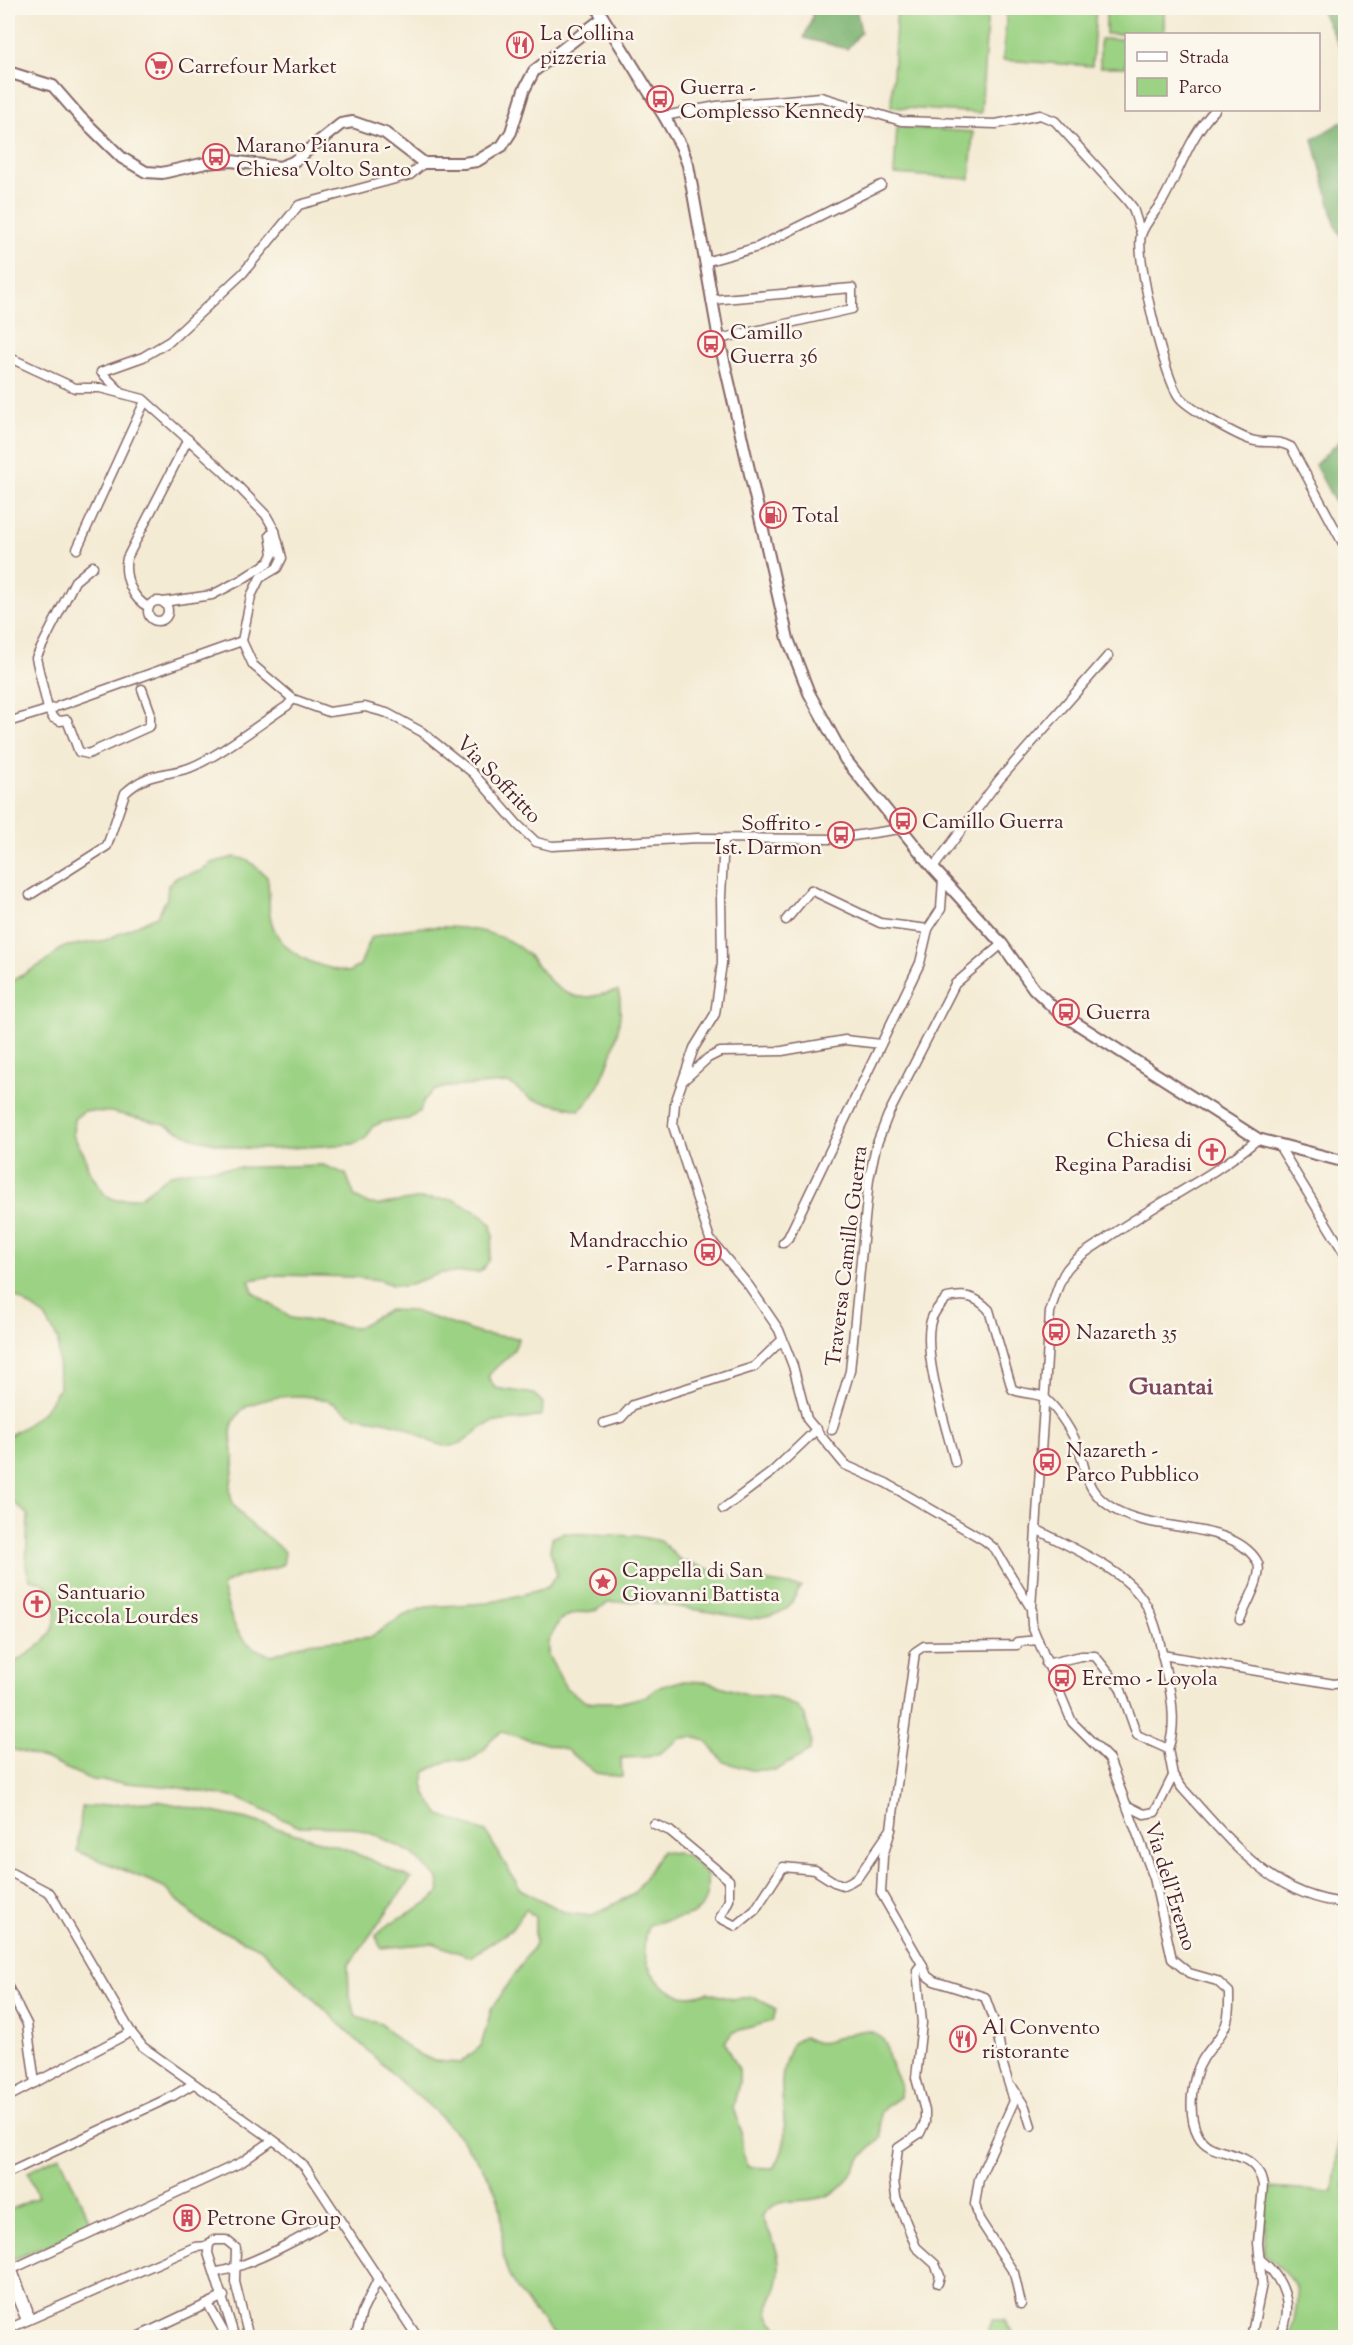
<svg xmlns="http://www.w3.org/2000/svg" width="1353" height="2345" font-family="'Sorts Mill Goudy',serif">
<rect width="100%" height="100%" fill="#fbf7ec"/>
<filter id="ink" filterUnits="userSpaceOnUse"><feTurbulence type="fractalNoise" baseFrequency=".0167" numOctaves="2"/><feDisplacementMap in="SourceGraphic" scale="12" xChannelSelector="R" yChannelSelector="G"/><feConvolveMatrix kernelMatrix="1 2 1 2 8 2 1 2 1" color-interpolation-filters="sRGB"/></filter>
<filter id="wash" filterUnits="userSpaceOnUse"><feTurbulence type="fractalNoise" baseFrequency=".008" numOctaves="4" result="noise"/><feDisplacementMap in="SourceGraphic" scale="24" xChannelSelector="R" yChannelSelector="G"/><feGaussianBlur stdDeviation="1.35" result="paint"/><feColorMatrix in="noise" values="0 0 0 0 0 0 0 0 0 0 0 0 0 0 0 0 0 1.4 0 .05"/><feComposite in="paint" operator="in"/></filter>
<g filter="url(#wash)">
<rect width="100%" height="100%" fill="#f4ebd4"/>
<!-- green -->
<g fill="#9bd283" stroke="#727857" stroke-width="1.5">
<polygon points="897,8 988,8 981,113 891,107"/>
<polygon points="1007,8 1096,8 1092,66 1003,60"/>
<rect x="1106" y="8" width="58" height="26"/>
<rect x="1100" y="39" width="26" height="28"/>
<polygon points="897,127 973,132 970,179 894,174"/>
<path d="M235 857 248 860 267 877C270 890 268 902 270 915 276 953 315 967 349 972L360 965 371 938C412 921 492 921 526 953 541 967 549 986 569 994 586 1002 601 993 618 991 628 1019 603 1094 579 1110L531 1099 509 1083 446 1087 433 1091 424 1100 420 1111 409 1119 382 1122 372 1127 366 1138 354 1144 273 1149 238 1148 194 1138 164 1124 111 1112 84 1111 74 1119 73 1135 85 1156 88 1169 105 1195 116 1200 140 1197 171 1174 199 1169 323 1165 346 1174 355 1197 366 1203 378 1205 416 1199H452L484 1216 491 1225 493 1237 489 1261 480 1272 441 1273 405 1286 392 1285 380 1280 354 1277 280 1275 249 1280 253 1292 291 1318 356 1328 389 1310 413 1311 481 1334 518 1338C514 1359 498 1361 488 1377L495 1388 534 1394 543 1403 542 1415C525 1422 506 1418 489 1424 475 1429 467 1445 450 1446 435 1447 418 1434 405 1427 389 1420 372 1420 356 1416 346 1413 338 1404 328 1401 303 1393 272 1395 248 1406 241 1409 234 1419 232 1426 229 1438 234 1451 234 1463 234 1476 226 1490 233 1503 248 1528 266 1533 285 1552L283 1564C263 1575 238 1571 222 1587 232 1620 235 1646 272 1655L307 1643 371 1637 403 1616 426 1607 488 1603 536 1591 548 1587 557 1575 550 1550 552 1538 563 1533 636 1536 661 1541 680 1560 727 1575 801 1587 788 1608 776 1614 751 1619 645 1601 608 1602 598 1610 572 1614 560 1620 548 1642V1655L566 1688 586 1702H623L647 1696 656 1688 681 1681 707 1682 749 1695 775 1697 797 1707 805 1716 811 1740 810 1751 776 1770H751L724 1762 706 1741 693 1737 681 1738 660 1753 648 1757 621 1758 622 1777 596 1773 565 1749 502 1732 491 1739 485 1749 470 1761 450 1760 426 1771 423 1783 426 1795 440 1815 486 1832 520 1889 566 1913 591 1916 634 1894 662 1851 687 1855 707 1875C710 1926 682 1913 649 1925 631 1961 667 2010 707 1992L731 1999 755 1997 776 2009 773 2021 733 2032 725 2042 739 2070V2083L733 2108 741 2131 743 2156 748 2167 773 2168C794 2143 780 2110 782 2080 783 2067 787 2055 792 2043L803 2037C811 2041 817 2044 825 2042 842 2039 868 2020 883 2040 888 2046 887 2055 890 2062 895 2078 903 2078 900 2097L880 2111 881 2136C876 2144 868 2149 862 2157 852 2170 846 2188 829 2195 805 2206 778 2193 762 2216 768 2231 779 2249 779 2265 781 2304 747 2306 790 2337H556C541 2319 522 2300 511 2279 498 2255 505 2233 500 2207 493 2167 438 2110 405 2086L260 1948 203 1923 162 1886 77 1851 82 1807 158 1801 247 1819 346 1849 411 1878 348 1966 349 1993 356 2017 381 2024 410 2050 434 2061 460 2063 481 2046 491 2010 535 1944V1917L526 1909 511 1930 470 1957 433 1943 381 1948 376 1936C393 1915 423 1912 440 1891L438 1879 412 1853 378 1836 352 1827 297 1826 237 1798 175 1787 92 1780 47 1760 8 1748V1666C35 1650 65 1635 53 1599 49 1586 43 1581 30 1579L26 1567 28 1515 15 1503 8 1502V1436L24 1427 44 1411 59 1389 58 1339 45 1317 8 1291V983L44 963 63 947 106 940 157 916 167 898 168 885 177 877 201 871 211 863Z"/>
<path d="M1345 2027V2337H1291C1300 2285 1304 2289 1264 2253L1267 2188 1333 2192C1335 2174 1338 2155 1338 2137 1339 2099 1332 2062 1345 2027Z"/>
<polygon points="60,2156 92,2226 8,2262 8,2211 38,2197 28,2172"/>
<polygon points="993,2320 1004,2320 1016,2337 985,2337"/>
</g>
<!-- forest -->
<g fill="#7cb471" stroke="#636a4e" stroke-width="1.5">
<polygon points="812,8 856,8 861,32 847,49 804,38 812,18"/>
<polygon points="1320,8 1345,8 1345,53 1341,49"/>
<polygon points="1345,120 1345,242 1336,227 1313,139"/>
<polygon points="1345,436 1345,521 1315,465"/>
</g>
</g>
<g filter="url(#ink)">
<g fill="none" stroke-linecap="round" stroke-linejoin="round">
<defs>
<g id="minor">
<path d="M1215 110C1190 135 1180 170 1163 200 1157 210 1144 224 1141 235 1135 256 1165 382 1180 398 1191 410 1236 435 1251 440 1266 445 1273 438 1291 447L1346 549"/>
<polyline points="664,116 717,106 821,97 901,121 996,124 1040,115 1055,121 1126,199 1133,208 1141,234"/>
<polyline points="705,262 758,247 881,185"/>
<polyline points="711,300 852,288 852,309 719,339"/>
<polyline points="8,357 75,388 100,388 143,399 222,470 266,515 275,531 282,558 277,568 260,578 251,596 242,641 253,665 293,699 329,712 365,707 387,713 422,732 473,773 518,825 536,842 552,846 697,838 833,839 900,829"/>
<polyline points="121,392 101,372 143,357 170,341 243,273 299,205 410,175 424,163"/>
<polyline points="77,549 145,401"/>
<polyline points="93,566 75,581 36,658 48,709 53,718 60,721 67,720 79,752 88,754 150,726 150,711 142,689"/>
<circle cx="158" cy="611" r="10"/>
<polyline points="163,602 212,595 241,580 269,562 273,554 270,535 275,531"/>
<path d="M149 607C132 600 123 575 127 558L188 439"/>
<polyline points="59,706 242,641"/>
<polyline points="8,722 54,708"/>
<polyline points="724,839 721,896 722,963 715,1014 694,1048 675,1103 673,1126 710,1239 749,1286 779,1330 793,1366 807,1419 845,1465 886,1483 984,1540 995,1549 1032,1610"/>
<polyline points="933,868 999,780 1108,656"/>
<path d="M30 895 107 846 125 793C147 772 164 776 189 768 216 758 261 723 287 706L293 699"/>
<polyline points="786,920 811,890 880,923 928,929"/>
<polyline points="685,1079 708,1058 720,1052 782,1051 845,1040 881,1044"/>
<polyline points="1278,1144 1346,1256"/>
<polyline points="783,1243 788,1238 920,963 928,929 941,909 943,879"/>
<polyline points="604,1423 621,1418 633,1405 754,1367 783,1339"/>
<polyline points="832,1430 850,1371 869,1179 876,1146 888,1115 955,984 1002,944"/>
<path d="M955 1462C946 1426 924 1360 930 1325 932 1313 939 1306 947 1298 965 1294 976 1296 989 1310L1012 1389C1022 1395 1039 1392 1046 1399 1059 1411 1073 1433 1079 1449 1088 1477 1085 1491 1114 1509 1152 1533 1232 1520 1257 1561 1265 1574 1245 1606 1240 1620"/>
<polyline points="723,1509 772,1472 817,1429"/>
<path d="M1036 1529C1069 1547 1126 1570 1145 1603 1157 1623 1161 1649 1166 1672 1172 1696 1177 1726 1168 1749"/>
<polyline points="1162,1655 1334,1684 1346,1682"/>
<path d="M1046 1664 1081 1656H1095L1120 1687 1137 1735 1168 1749 1173 1775 1182 1788C1230 1840 1270 1896 1346 1903"/>
<polyline points="1128,1806 1144,1814 1155,1812 1173,1776"/>
<polyline points="654,1824 670,1831 729,1880 729,1900 720,1918 736,1926 755,1910 783,1867 815,1870 834,1882 843,1885 850,1882 858,1877 891,1829 915,1652 924,1646 1017,1645 1017,1642 1038,1640"/>
<polyline points="891,1830 883,1856 881,1893 922,1964 917,1970 922,2023 916,2078 925,2111 925,2122 920,2133 898,2148 894,2180 896,2197 916,2247 935,2264 940,2276 938,2283"/>
<polyline points="8,1871 50,1893 131,2032 143,2047 283,2147 305,2167 418,2338"/>
<polyline points="922,1964 927,1976 934,1981 985,1997 997,2030 1003,2065 1014,2101 979,2179 975,2204 979,2219 1014,2273 1021,2304"/>
<polyline points="8,1987 27,2024 35,2083"/>
<polyline points="1013,2088 1025,2107 1031,2126"/>
<polyline points="8,2097 131,2032"/>
<polyline points="8,2173 173,2096 193,2084"/>
<path d="M1260 2259C1283 2278 1298 2310 1277 2338"/>
<polyline points="12,2268 28,2310 28,2320"/>
<polyline points="8,2271 242,2162 273,2140"/>
<path d="M217 2272C248 2267 309 2235 335 2216"/>
<polyline points="8,2277 25,2318"/>
<polyline points="208,2304 227,2338"/>
<polyline points="8,2329 195,2247 208,2246"/>
<polyline points="135,2338 224,2296"/>
<polyline points="235,2338 208,2253 209,2244 214,2240 226,2240 236,2248 235,2282 249,2338"/>
<polyline points="355,2338 362,2312 378,2279"/>
<path d="M1251 2338 1262 2284 1258 2243 1263 2185C1254 2143 1212 2162 1198 2135 1187 2114 1191 2078 1203 2059 1210 2047 1222 2037 1226 2024 1230 2014 1229 2003 1229 1992L1217 1981 1189 1973 1172 1959 1154 1878 1109 1759 1072 1722 1032 1626 1031 1608 1050 1312C1055 1298 1058 1281 1067 1269 1077 1256 1094 1247 1107 1238 1156 1203 1213 1177 1258 1139"/>
</g>
<g id="tertiary">
<polyline points="597,8 664,116 681,146 688,165 719,339 788,639 809,693 845,759 933,868 1002,944 1034,989 1057,1011 1258,1139 1346,1162"/>
<polyline points="8,72 53,86 80,117 122,158 146,172 162,173 206,163 231,161 280,167 293,162 341,124 353,122 385,133 424,163 463,163 477,161 502,146 511,132 524,90 534,71 603,18"/>
</g>
</defs>
<!-- minor casing -->
<use href="#minor" stroke="#866666" stroke-width="11"/>
<!-- tertiary casing -->
<use href="#tertiary" stroke="#866666" stroke-width="14"/>
<!-- minor -->
<use href="#minor" stroke="#fff" stroke-width="8"/>
<!-- tertiary -->
<use href="#tertiary" stroke="#fff" stroke-width="10"/>
</g>
</g>
<!-- icons -->
<defs>
<symbol id="restaurant-ring" viewBox="-11 -11 22 22"><circle r="9.5" fill="#fbf7ec" stroke="#d1495b" stroke-width="1.5"/><path d="M-5-6h1v4h1v-4h1v4h1v-4h1v5L-1.5 .5V6h-2V.5L-5-1ZM5-6V6H3V1.5H1.5Q1.5-4 5-6Z" fill="#d1495b"/></symbol>
<symbol id="supermarket-ring" viewBox="-11 -11 22 22"><circle r="9.5" fill="#fbf7ec" stroke="#d1495b" stroke-width="1.5"/><path d="M-6-5.5h2.5l.6 2H6L4.5 2H-2.5L-4.4-4H-6ZM-1.5 3.2a1.3 1.3 0 1 0 .1 0ZM3 3.2a1.3 1.3 0 1 0 .1 0Z" fill="#d1495b"/></symbol>
<symbol id="bus-ring" viewBox="-11 -11 22 22"><circle r="9.5" fill="#fbf7ec" stroke="#d1495b" stroke-width="1.5"/><path d="M-5-6H5V4H4V6H2V4H-2V6H-4V4H-5ZM-3.5-4V0h7V-4ZM-3.5 1.2v1.5H-2V1.2ZM2 1.2v1.5H3.5V1.2Z" fill="#d1495b"/></symbol>
<symbol id="fuel-ring" viewBox="-11 -11 22 22"><circle r="9.5" fill="#fbf7ec" stroke="#d1495b" stroke-width="1.5"/><path d="M-5.5-6h7V0h2V4h1.3V-2.5L3-4.5l.8-.8L6-3V5H2.5V1h-1V6h-7ZM-4.2-4.7v3.2H.2V-4.7Z" fill="#d1495b"/></symbol>
<symbol id="church-ring" viewBox="-11 -11 22 22"><circle r="9.5" fill="#fbf7ec" stroke="#d1495b" stroke-width="1.5"/><path d="M-1.2-6h2.4v3.5h3.3v2.4h-3.3V6h-2.4V-.1h-3.3v-2.4h3.3Z" fill="#d1495b"/></symbol>
<symbol id="sight-ring" viewBox="-11 -11 22 22"><circle r="9.5" fill="#fbf7ec" stroke="#d1495b" stroke-width="1.5"/><path d="M0-6L1.8-2.2L6-1.7L2.9 1.2L3.7 5.4L0 3.3L-3.7 5.4L-2.9 1.2L-6-1.7L-1.8-2.2Z" fill="#d1495b"/></symbol>
<symbol id="building-ring" viewBox="-11 -11 22 22"><circle r="9.5" fill="#fbf7ec" stroke="#d1495b" stroke-width="1.5"/><path d="M-4-6H4V6H1V3H-1V6H-4ZM-2.5-4.3h1.7v1.8h-1.7ZM.8-4.3h1.7v1.8H.8ZM-2.5-1h1.7V.8h-1.7ZM.8-1h1.7V.8H.8Z" fill="#d1495b"/></symbol>
</defs>
<g fill-rule="evenodd">
<use href="#restaurant-ring" x="505" y="30" width="30" height="30"/>
<use href="#supermarket-ring" x="144" y="51" width="30" height="30"/>
<use href="#bus-ring" x="645" y="84" width="30" height="30"/>
<use href="#bus-ring" x="201" y="142" width="30" height="30"/>
<use href="#bus-ring" x="696" y="329" width="30" height="30"/>
<use href="#fuel-ring" x="758" y="500" width="30" height="30"/>
<use href="#bus-ring" x="888" y="806" width="30" height="30"/>
<use href="#bus-ring" x="826" y="820" width="30" height="30"/>
<use href="#bus-ring" x="1051" y="997" width="30" height="30"/>
<use href="#church-ring" x="1197" y="1137" width="30" height="30"/>
<use href="#bus-ring" x="693" y="1237" width="30" height="30"/>
<use href="#bus-ring" x="1041" y="1317" width="30" height="30"/>
<use href="#bus-ring" x="1032" y="1447" width="30" height="30"/>
<use href="#sight-ring" x="588" y="1567" width="30" height="30"/>
<use href="#church-ring" x="22" y="1589" width="30" height="30"/>
<use href="#bus-ring" x="1047" y="1663" width="30" height="30"/>
<use href="#restaurant-ring" x="948" y="2024" width="30" height="30"/>
<use href="#building-ring" x="172" y="2203" width="30" height="30"/>
</g>
<g text-anchor="middle" stroke-width="5" stroke-linejoin="round" paint-order="stroke">
<!-- poi labels -->
<g font-size="21" fill="#4a1f2b" stroke="#fbf7ec" text-anchor="start">
<text x="540" y="40">La Collina<tspan x="540" dy="24">pizzeria</tspan></text>
<text x="178" y="73">Carrefour Market</text>
<text x="680" y="94">Guerra -<tspan x="680" dy="24">Complesso Kennedy</tspan></text>
<text x="236" y="152">Marano Pianura -<tspan x="236" dy="24">Chiesa Volto Santo</tspan></text>
<text x="730" y="339">Camillo<tspan x="730" dy="24">Guerra 36</tspan></text>
<text x="792" y="522">Total</text>
<text x="922" y="828">Camillo Guerra</text>
<text x="822" y="830" text-anchor="end">Soffrito -<tspan x="822" dy="24">Ist. Darmon</tspan></text>
<text x="1086" y="1019">Guerra</text>
<text x="1192" y="1147" text-anchor="end">Chiesa di<tspan x="1192" dy="24">Regina Paradisi</tspan></text>
<text x="688" y="1247" text-anchor="end">Mandracchio<tspan x="688" dy="24">- Parnaso</tspan></text>
<text x="1076" y="1339">Nazareth 35</text>
<text x="1066" y="1457">Nazareth -<tspan x="1066" dy="24">Parco Pubblico</tspan></text>
<text x="622" y="1577">Cappella di San<tspan x="622" dy="24">Giovanni Battista</tspan></text>
<text x="57" y="1599">Santuario<tspan x="57" dy="24">Piccola Lourdes</tspan></text>
<text x="1082" y="1685">Eremo - Loyola</text>
<text x="982" y="2034">Al Convento<tspan x="982" dy="24">ristorante</tspan></text>
<text x="207" y="2225">Petrone Group</text>
</g>
<!-- street labels -->
<g font-size="21" fill="#4a1f2b" stroke="#fbf7ec">
<text transform="translate(499 779) rotate(46)" y="7">Via Soffritto</text>
<text transform="translate(846 1256) rotate(-83)" y="7">Traversa Camillo Guerra</text>
<text transform="translate(1171 1886) rotate(73)" y="7">Via dell'Eremo</text>
</g>
<!-- quarter labels -->
<g font-size="24" font-weight="bold" fill="#7c4760" stroke="#fbf7ec">
<text x="1171" y="1394">Guantai</text>
</g>
</g>
<!-- margin -->
<rect width="1353" height="2345" fill="none" stroke="#fbf7ec" stroke-width="30"/>
<!-- legend -->
<rect x="1125" y="33" width="195" height="78" fill="#fbf7ec" stroke="#b4a19f" stroke-width="1.5"/>
<rect x="1137" y="52" width="30" height="9" fill="#ffffff" stroke="#b4a19f" stroke-width="1.5"/>
<text x="1179" y="63" font-size="18" fill="#4a1f2b">Strada</text>
<rect x="1137" y="78" width="30" height="18" fill="#9bd283" stroke="#b4a19f" stroke-width="1.5"/>
<text x="1179" y="93" font-size="18" fill="#4a1f2b">Parco</text>
</svg>
